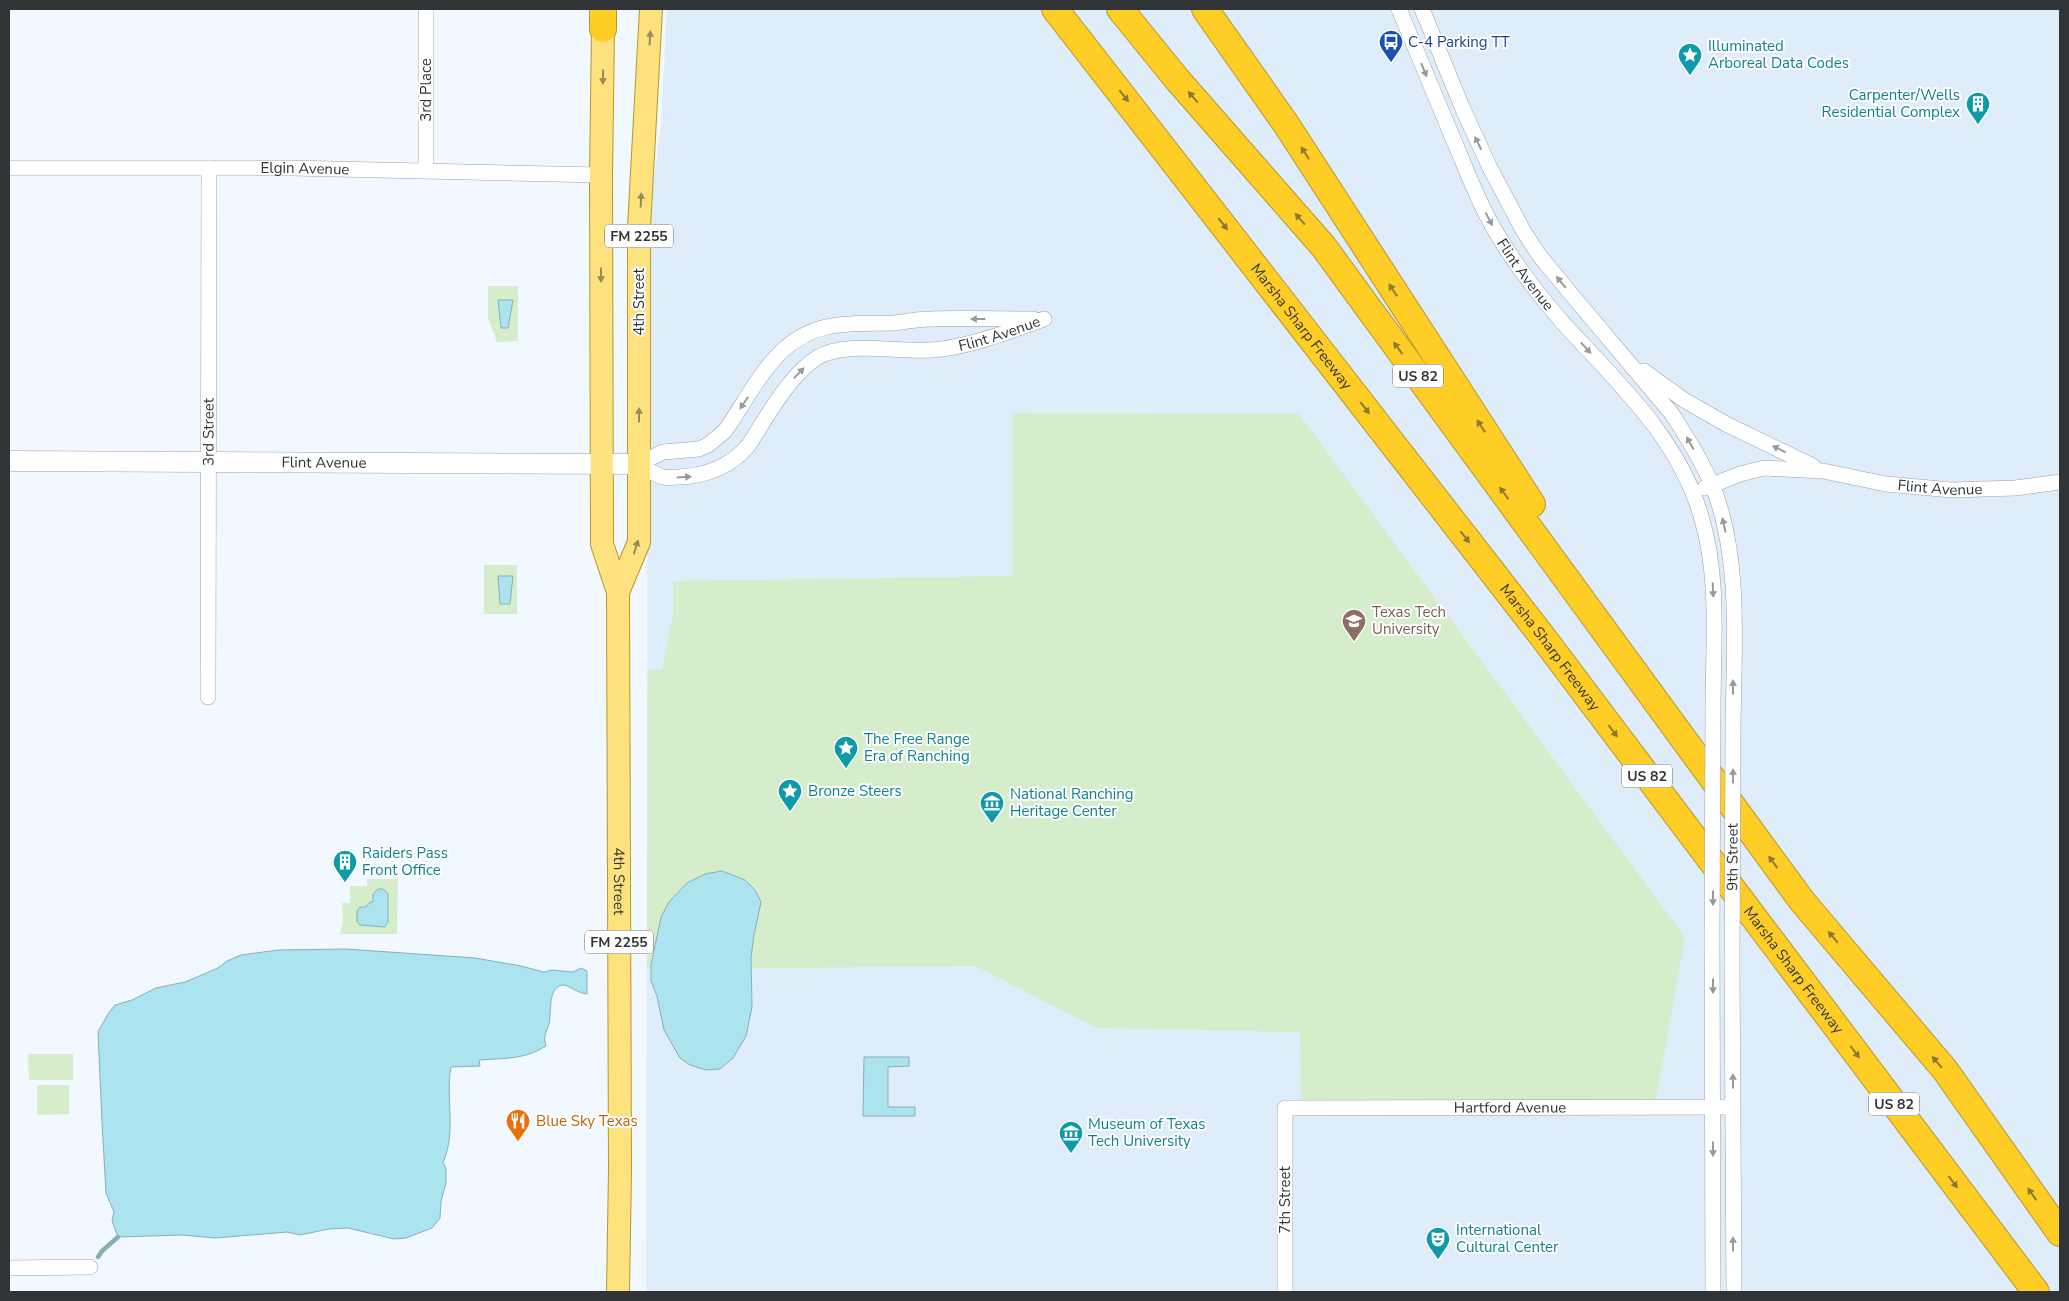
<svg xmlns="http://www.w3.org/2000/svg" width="2069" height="1301" font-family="'Nunito Sans',sans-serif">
<rect width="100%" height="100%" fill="#f1f8ff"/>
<!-- built -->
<polygon fill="#dfecf9" points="667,9 2060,9 2060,1292 646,1292 648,224 661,126"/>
<!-- green -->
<g fill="#d5edcb">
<polygon points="488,286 518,286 518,341 497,342 488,318"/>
<polygon points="1013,413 1299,414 1685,937 1656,1100 1301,1102 1300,1032 1096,1028 975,966 647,969 648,670 662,670 673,614 673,581 1013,576"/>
<rect x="484" y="565" width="33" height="49"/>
<polygon points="367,879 398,879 397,934 340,934 343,921 342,903 350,903 350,886 367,886"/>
<polygon points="28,1054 73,1054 73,1080 29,1080"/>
<polygon points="37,1085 69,1085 69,1114 37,1115"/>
</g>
<!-- water -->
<g fill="#abe4ef" stroke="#86afb8">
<polygon points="498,300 513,300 508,328 501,328"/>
<polygon points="498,576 513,576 510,604 500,604"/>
<polygon points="722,871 745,880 755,890 761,902 754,935 751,957 752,1007 746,1036 733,1058 720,1069 706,1070 690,1065 680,1058 664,1030 657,996 651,981 651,965 661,917 669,902 687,883 705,874"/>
<polygon points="378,889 383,889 388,894 388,922 385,927 360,925 357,922 357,911 360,907 366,907 370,902 373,902 373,894"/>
<path d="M346 949 475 958 521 966 544 972 552 970 573 972 581 968 587 971V994C577 993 567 984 562 985 547 989 552 1012 549 1024 546 1033 543 1036 546 1046 523 1060 505 1058 479 1060L480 1066 451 1067C445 1097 457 1132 443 1162L446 1169V1183L441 1201 440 1218 432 1228 406 1238 394 1239 348 1228 329 1229 300 1235 287 1232 215 1238 182 1235 118 1237 112 1221 114 1212 106 1193 102 1122 98 1032 108 1014 115 1005 132 1000 156 988 185 982 218 968 227 961 241 955 278 950Z"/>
<polygon points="864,1057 909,1057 909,1066 888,1067 888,1107 915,1107 915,1116 863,1116"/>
</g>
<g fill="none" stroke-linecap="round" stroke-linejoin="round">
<!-- stream -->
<polyline stroke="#86afb8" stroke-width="4.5" points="98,1257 102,1251 118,1237"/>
<defs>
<g id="street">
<polyline points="426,9 426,171"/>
<path id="s1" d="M1399 9C1417 53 1436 97 1454 141 1469 176 1482 212 1504 245 1521 272 1542 299 1564 324 1617 382 1678 437 1701 516 1720 578 1713 645 1713 709"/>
<path d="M1422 9 1462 107 1490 168 1524 232 1539 255 1571 294 1672 414C1687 437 1702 461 1713 487 1743 563 1733 656 1733 736"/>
<path id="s2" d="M9 168H291L601 175"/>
<polyline points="1644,371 1684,400 1726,424 1813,466"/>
<path id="s3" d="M638 464C646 468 655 475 663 477 667 478 674 477 678 477 706 476 730 467 748 446 767 417 789 375 818 357 850 339 906 355 942 349 977 344 1011 331 1044 319"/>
<path d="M638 464 663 452 699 449 708 445 725 431C743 405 760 372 782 351 816 319 851 324 893 323 905 322 918 319 930 319 965 318 999 319 1033 319"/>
<path id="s4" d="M1705 488 1740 474 1764 468 1823 471 1886 484 1952 490 2015 488 2060 482"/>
<path id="s5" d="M208 697 209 168"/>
<polyline points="1712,938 1713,1292"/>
<polyline points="1732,965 1734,1292"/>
<polyline points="9,1268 90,1267"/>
<path id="s6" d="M1285 1292V1108L1733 1107"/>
</g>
<g id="secondary">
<path id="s7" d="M9 461 638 464"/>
</g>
<g id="primary">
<path id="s8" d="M601 12 603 29 601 175 602 544 618 592 620 1170 618 1292"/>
<polyline points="618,592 639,542 639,227 651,9"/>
</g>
<g id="highway">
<path id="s9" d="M1055 9 1542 636 2036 1292"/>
<polyline points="1120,9 1176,78 1323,246 1802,901 1945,1070 2060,1233"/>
<polyline points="1205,9 1286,124 1532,504"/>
<polyline points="603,29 603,9"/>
</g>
</defs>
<!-- street casing -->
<use href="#street" stroke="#9ca2a9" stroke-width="16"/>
<!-- secondary casing -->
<use href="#secondary" stroke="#9ca2a9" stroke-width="21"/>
<!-- primary casing -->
<use href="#primary" stroke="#b6982c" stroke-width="24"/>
<!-- highway casing -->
<use href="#highway" stroke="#b6982c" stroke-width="28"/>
<!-- street -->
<use href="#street" stroke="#fff" stroke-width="15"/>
<!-- secondary -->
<use href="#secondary" stroke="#fff" stroke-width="20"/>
<!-- primary -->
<use href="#primary" stroke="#fee27d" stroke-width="22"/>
<!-- highway -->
<use href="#highway" stroke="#fece26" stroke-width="26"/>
<defs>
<g id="street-bridge">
<polyline points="1712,938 1713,709"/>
<path id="s10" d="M1732 965 1733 736"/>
</g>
</defs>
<!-- street-bridge casing -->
<use href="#street-bridge" stroke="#9ca2a9" stroke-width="16" stroke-linecap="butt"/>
<!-- street-bridge -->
<use href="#street-bridge" stroke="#fff" stroke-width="15"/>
</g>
<!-- one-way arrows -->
<defs><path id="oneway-solid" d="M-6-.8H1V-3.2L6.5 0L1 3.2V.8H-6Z" transform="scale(1.25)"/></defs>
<g fill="#988b5a">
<use href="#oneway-solid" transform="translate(650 38) rotate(-87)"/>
<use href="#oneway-solid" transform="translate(603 77) rotate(91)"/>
<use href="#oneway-solid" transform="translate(641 200) rotate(-87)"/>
<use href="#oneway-solid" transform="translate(601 275) rotate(90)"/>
<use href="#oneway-solid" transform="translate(639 415) rotate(-90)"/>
<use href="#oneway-solid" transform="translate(636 547) rotate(-73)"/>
</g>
<g fill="#989a9b">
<use href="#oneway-solid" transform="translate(1424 70) rotate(67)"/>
<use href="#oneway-solid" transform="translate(1478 143) rotate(-115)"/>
<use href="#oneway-solid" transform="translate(1489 219) rotate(62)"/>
<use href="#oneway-solid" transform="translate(1561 282) rotate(-129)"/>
<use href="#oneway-solid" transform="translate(978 319) rotate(180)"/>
<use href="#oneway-solid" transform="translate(1586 348) rotate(47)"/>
<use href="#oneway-solid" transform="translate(799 373) rotate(-46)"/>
<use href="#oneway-solid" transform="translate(744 403) rotate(124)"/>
<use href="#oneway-solid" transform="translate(1690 443) rotate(-119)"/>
<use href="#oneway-solid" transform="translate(1779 449) rotate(-154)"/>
<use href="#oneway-solid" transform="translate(684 477) rotate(-4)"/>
<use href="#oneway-solid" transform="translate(1724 525) rotate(-102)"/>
<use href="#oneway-solid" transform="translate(1713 590) rotate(88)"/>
<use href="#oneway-solid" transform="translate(1733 687) rotate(-90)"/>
<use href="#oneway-solid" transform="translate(1733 776) rotate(-90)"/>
<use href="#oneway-solid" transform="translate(1713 898) rotate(90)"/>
<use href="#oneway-solid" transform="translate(1713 986) rotate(90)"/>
<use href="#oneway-solid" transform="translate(1733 1081) rotate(-90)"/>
<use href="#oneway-solid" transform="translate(1713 1149) rotate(90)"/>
<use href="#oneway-solid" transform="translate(1733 1244) rotate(-90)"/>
</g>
<g fill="#8d792f">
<use href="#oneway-solid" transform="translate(1124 96) rotate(52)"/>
<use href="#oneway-solid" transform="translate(1193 97) rotate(-131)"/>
<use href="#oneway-solid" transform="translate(1305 153) rotate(-123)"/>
<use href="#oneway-solid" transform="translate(1300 219) rotate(-131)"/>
<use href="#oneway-solid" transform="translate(1223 224) rotate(52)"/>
<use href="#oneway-solid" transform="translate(1393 290) rotate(-123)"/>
<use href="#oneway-solid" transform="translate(1398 348) rotate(-126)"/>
<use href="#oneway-solid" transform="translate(1365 408) rotate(52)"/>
<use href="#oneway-solid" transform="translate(1481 426) rotate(-123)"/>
<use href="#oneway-solid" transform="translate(1504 493) rotate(-126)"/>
<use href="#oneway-solid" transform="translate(1465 537) rotate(52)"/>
<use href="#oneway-solid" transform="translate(1613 731) rotate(53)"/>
<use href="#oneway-solid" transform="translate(1773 862) rotate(-126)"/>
<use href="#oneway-solid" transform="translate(1833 937) rotate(-130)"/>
<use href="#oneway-solid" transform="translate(1855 1052) rotate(53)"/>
<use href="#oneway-solid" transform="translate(1937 1062) rotate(-130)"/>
<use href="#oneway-solid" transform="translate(1953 1182) rotate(53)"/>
<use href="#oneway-solid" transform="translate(2032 1194) rotate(-125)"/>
</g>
<!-- icons -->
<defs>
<symbol id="bus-pin" viewBox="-11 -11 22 30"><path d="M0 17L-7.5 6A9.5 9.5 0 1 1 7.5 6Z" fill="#1a4fb4" stroke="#fff"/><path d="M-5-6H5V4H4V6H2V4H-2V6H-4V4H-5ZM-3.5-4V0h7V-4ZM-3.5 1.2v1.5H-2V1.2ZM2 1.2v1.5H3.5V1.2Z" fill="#fff"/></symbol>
<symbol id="sight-pin" viewBox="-11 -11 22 30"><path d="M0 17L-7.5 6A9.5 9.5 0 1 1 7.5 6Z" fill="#0f9aa8" stroke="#fff"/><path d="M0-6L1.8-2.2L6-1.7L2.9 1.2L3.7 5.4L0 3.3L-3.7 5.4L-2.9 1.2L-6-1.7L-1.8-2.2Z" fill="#fff"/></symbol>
<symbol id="building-pin" viewBox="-11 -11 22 30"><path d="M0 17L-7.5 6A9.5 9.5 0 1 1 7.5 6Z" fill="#0f9aa8" stroke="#fff"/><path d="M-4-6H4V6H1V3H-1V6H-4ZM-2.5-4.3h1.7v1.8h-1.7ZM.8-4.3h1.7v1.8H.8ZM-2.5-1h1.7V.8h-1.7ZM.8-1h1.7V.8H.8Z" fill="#fff"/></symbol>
<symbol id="university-pin" viewBox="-11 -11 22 30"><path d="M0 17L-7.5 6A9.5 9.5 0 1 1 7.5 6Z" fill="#8d6e63" stroke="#fff"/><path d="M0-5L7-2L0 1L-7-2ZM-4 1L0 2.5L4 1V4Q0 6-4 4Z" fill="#fff"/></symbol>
<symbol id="museum-pin" viewBox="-11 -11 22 30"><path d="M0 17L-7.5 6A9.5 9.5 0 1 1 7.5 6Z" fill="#0f9aa8" stroke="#fff"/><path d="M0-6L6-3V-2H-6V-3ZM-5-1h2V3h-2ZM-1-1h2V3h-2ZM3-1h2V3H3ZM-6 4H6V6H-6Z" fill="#fff"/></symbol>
<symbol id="restaurant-pin" viewBox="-11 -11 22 30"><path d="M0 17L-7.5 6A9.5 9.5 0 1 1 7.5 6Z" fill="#e8710a" stroke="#fff"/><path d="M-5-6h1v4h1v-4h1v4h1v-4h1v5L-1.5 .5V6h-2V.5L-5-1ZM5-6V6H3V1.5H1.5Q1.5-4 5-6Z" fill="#fff"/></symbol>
<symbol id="theatre-pin" viewBox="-11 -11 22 30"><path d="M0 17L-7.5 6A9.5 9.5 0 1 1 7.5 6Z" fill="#0f9aa8" stroke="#fff"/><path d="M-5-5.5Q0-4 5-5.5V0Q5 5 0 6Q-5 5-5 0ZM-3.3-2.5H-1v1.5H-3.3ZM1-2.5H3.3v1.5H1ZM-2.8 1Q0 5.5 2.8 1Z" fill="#fff"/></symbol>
</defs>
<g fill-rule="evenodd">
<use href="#bus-pin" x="1377" y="28" width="28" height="38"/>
<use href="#sight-pin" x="1676" y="41" width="28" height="38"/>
<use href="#building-pin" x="1964" y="90" width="28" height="38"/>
<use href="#university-pin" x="1340" y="607" width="28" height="38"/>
<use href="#sight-pin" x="832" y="734" width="28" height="38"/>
<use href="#sight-pin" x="776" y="777" width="28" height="38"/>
<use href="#museum-pin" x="978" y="789" width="28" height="38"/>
<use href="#building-pin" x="331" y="848" width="28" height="38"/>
<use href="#restaurant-pin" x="504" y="1107" width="28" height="38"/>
<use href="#museum-pin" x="1057" y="1119" width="28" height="38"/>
<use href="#theatre-pin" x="1424" y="1225" width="28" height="38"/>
</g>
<g text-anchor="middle" stroke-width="4" stroke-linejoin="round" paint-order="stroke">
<!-- shield labels -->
<g fill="#fff" stroke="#6f7173" stroke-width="1">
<rect x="605" y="224.5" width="68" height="23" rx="4"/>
<rect x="1393" y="364.5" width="50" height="23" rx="4"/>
<rect x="1622" y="764.5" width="50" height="23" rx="4"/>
<rect x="585" y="930.5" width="68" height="23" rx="4"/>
<rect x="1869" y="1092.5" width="50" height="23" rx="4"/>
</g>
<g font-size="14" font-weight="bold" fill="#313437">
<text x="639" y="241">FM 2255</text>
<text x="1418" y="381">US 82</text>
<text x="1647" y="781">US 82</text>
<text x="619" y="947">FM 2255</text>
<text x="1894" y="1109">US 82</text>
</g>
<!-- transit labels -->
<g font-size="15" fill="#164399" stroke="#fff" text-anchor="start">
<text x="1408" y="47">C-4 Parking TT</text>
</g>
<!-- culture labels -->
<g font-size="15" fill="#0d838f" stroke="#fff" text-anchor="start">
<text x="1708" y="51">Illuminated<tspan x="1708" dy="17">Arboreal Data Codes</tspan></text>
<text x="1960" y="100" text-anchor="end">Carpenter/Wells<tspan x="1960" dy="17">Residential Complex</tspan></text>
<text x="864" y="744">The Free Range<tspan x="864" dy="17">Era of Ranching</tspan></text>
<text x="808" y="796">Bronze Steers</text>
<text x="1010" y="799">National Ranching<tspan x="1010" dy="17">Heritage Center</tspan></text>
<text x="362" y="858">Raiders Pass<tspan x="362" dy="17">Front Office</tspan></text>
<text x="1088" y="1129">Museum of Texas<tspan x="1088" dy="17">Tech University</tspan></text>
<text x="1456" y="1235">International<tspan x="1456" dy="17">Cultural Center</tspan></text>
</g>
<!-- street labels -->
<g font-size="15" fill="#313437" stroke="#fff">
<text transform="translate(426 90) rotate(-90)" y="5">3rd Place</text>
<text dy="5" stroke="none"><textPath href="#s2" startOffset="296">Elgin Avenue</textPath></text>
<text dy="5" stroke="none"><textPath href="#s1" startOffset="295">Flint Avenue</textPath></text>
<text transform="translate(639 302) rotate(-90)" y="5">4th Street</text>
<text dy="5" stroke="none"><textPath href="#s9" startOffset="402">Marsha Sharp Freeway</textPath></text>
<text dy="5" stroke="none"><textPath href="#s3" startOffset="421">Flint Avenue</textPath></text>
<text dy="5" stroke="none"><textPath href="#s5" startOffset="265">3rd Street</textPath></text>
<text dy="5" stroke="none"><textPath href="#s7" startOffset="315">Flint Avenue</textPath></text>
<text dy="5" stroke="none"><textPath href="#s4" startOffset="240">Flint Avenue</textPath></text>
<text dy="5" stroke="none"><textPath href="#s9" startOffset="808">Marsha Sharp Freeway</textPath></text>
<text dy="5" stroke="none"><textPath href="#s10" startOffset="108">9th Street</textPath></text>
<text dy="5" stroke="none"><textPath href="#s8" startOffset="872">4th Street</textPath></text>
<text dy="5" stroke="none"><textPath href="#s9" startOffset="1212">Marsha Sharp Freeway</textPath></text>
<text dy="5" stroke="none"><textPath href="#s6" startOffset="409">Hartford Avenue</textPath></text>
<text transform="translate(1285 1200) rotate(-90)" y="5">7th Street</text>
</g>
<!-- education labels -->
<g font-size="15" fill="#785e54" stroke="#fff" text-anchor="start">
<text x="1372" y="617">Texas Tech<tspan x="1372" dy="17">University</tspan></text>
</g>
<!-- food labels -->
<g font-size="15" fill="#c56008" stroke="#fff" text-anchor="start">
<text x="536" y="1126">Blue Sky Texas</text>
</g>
</g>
<!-- border -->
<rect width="2069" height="1301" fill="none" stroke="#313437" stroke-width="20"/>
</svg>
